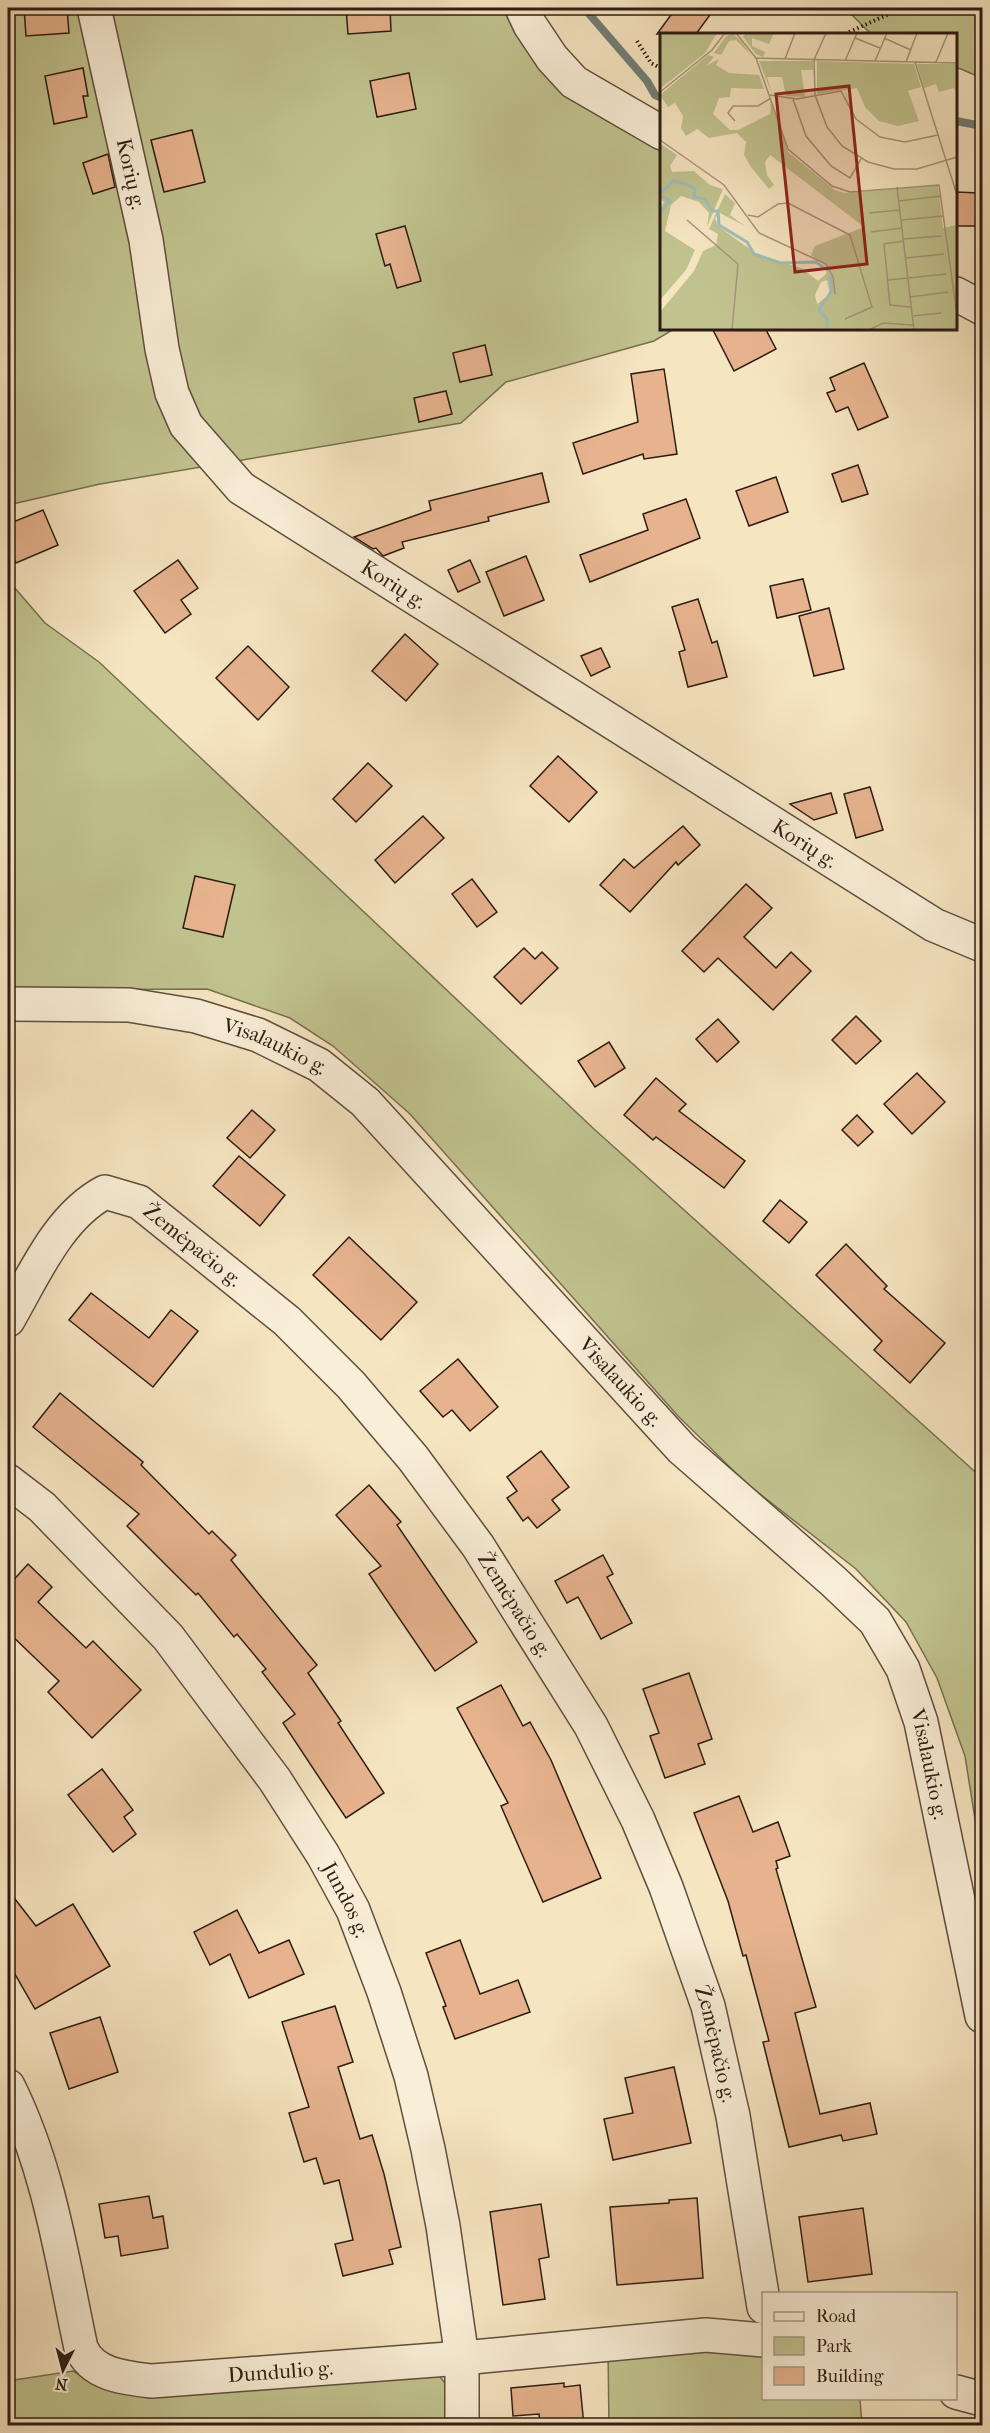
<svg xmlns="http://www.w3.org/2000/svg" width="990" height="2433" font-family="'IM FELL French Canon',serif">
<rect width="100%" height="100%" fill="#f6e5c1"/>
<filter id="stains"><feTurbulence type="fractalNoise" baseFrequency=".00333" numOctaves="4"/><feColorMatrix values="0 0 0 0 .2 0 0 0 0 .09 0 0 0 0 .02 0 0 0 .5 -.17"/></filter>
<radialGradient id="worn" r=".72"><stop offset=".6" stop-color="#630" stop-opacity="0"/><stop offset="1" stop-color="#630" stop-opacity=".3"/></radialGradient>
<!-- green -->
<g fill="#c1c38f" stroke="#787051" stroke-width="1.5">
<polygon points="8,8 543,8 540,28 566,92 661,150 662,328 674,329 654,341 506,382 461,423 100,484 8,505"/>
<polygon points="845,8 982,8 982,78 956,67 956,34 871,34"/>
<polygon points="8,580 45,623 99,662 594,1129 982,1478 982,1863 965,1756 937,1678 906,1622 856,1569 747,1484 678,1416 410,1114 333,1046 290,1018 207,989 8,990"/>
<polygon points="648,2348 763,2353 764,2398 860,2399 862,2425 609,2425 608,2350"/>
<polygon points="73,2371 88,2380 438,2374 448,2387 452,2425 8,2425 8,2381"/>
</g>
<g fill="none" stroke-linecap="round" stroke-linejoin="round">
<!-- stream -->
<g stroke="#717d77" stroke-width="8">
<polyline points="584,8 647,81 655,95 662,98"/>
<polyline points="956,121 982,126"/>
</g>
</g>
<!-- building -->
<g fill="#e6b38e" stroke="#2e1c13" stroke-width="1.5">
<polygon points="24,8 67,8 69,33 26,36"/>
<polygon points="346,8 390,8 391,31 348,34"/>
<polygon points="676,8 715,8 696,34 657,34"/>
<polygon points="83,68 88,96 83,96 87,117 54,124 45,76"/>
<polygon points="409,73 416,109 377,117 370,81"/>
<polygon points="192,130 205,182 164,192 151,140"/>
<polygon points="108,154 115,187 93,194 83,163"/>
<polygon points="956,192 979,193 978,226 956,226"/>
<polygon points="405,226 421,281 397,288 390,264 385,266 376,234"/>
<polygon points="712,328 765,328 776,349 734,371"/>
<polygon points="485,345 492,375 460,382 453,353"/>
<polygon points="864,363 888,417 858,430 848,407 836,412 827,393 835,390 830,378"/>
<polygon points="664,369 677,454 644,459 643,454 583,474 573,443 638,422 631,374"/>
<polygon points="446,391 452,414 419,422 414,398"/>
<polygon points="858,465 868,494 842,502 832,474"/>
<polygon points="542,473 549,502 488,517 489,521 402,542 404,548 383,556 376,548 373,549 354,537 431,510 429,501"/>
<polygon points="776,477 788,512 749,526 736,491"/>
<polygon points="686,499 700,538 590,582 580,555 648,530 643,514"/>
<polygon points="43,510 58,545 16,563 8,542 8,524"/>
<polygon points="526,556 544,600 504,616 486,572"/>
<polygon points="178,560 198,588 181,600 191,614 165,633 134,591"/>
<polygon points="470,560 480,582 458,592 448,570"/>
<polygon points="803,579 811,610 777,618 770,586"/>
<polygon points="698,599 712,643 717,641 727,677 688,687 679,652 685,650 672,607"/>
<polygon points="829,608 844,669 814,676 799,616"/>
<polygon points="405,634 438,664 406,701 372,671"/>
<polygon points="248,646 289,687 258,720 216,678"/>
<polygon points="601,648 610,667 591,676 581,656"/>
<polygon points="558,756 597,792 569,822 530,786"/>
<polygon points="368,763 392,786 356,822 333,799"/>
<polygon points="870,787 883,830 856,838 844,794"/>
<polygon points="831,793 837,813 814,820 790,804"/>
<polygon points="423,816 444,838 395,883 375,860"/>
<polygon points="683,826 700,845 678,865 676,862 630,912 600,885 624,859 634,868"/>
<polygon points="195,876 235,885 223,937 183,928"/>
<polygon points="472,879 497,912 477,927 452,894"/>
<polygon points="746,884 772,908 744,937 776,968 791,952 811,971 773,1010 718,958 704,972 682,951"/>
<polygon points="524,948 535,959 542,952 558,968 521,1004 494,977"/>
<polygon points="856,1016 881,1041 856,1064 832,1040"/>
<polygon points="718,1019 739,1042 717,1062 696,1039"/>
<polygon points="609,1042 625,1068 595,1087 578,1061"/>
<polygon points="917,1073 945,1102 912,1134 884,1104"/>
<polygon points="656,1078 686,1104 679,1111 745,1161 724,1188 656,1137 653,1140 624,1115"/>
<polygon points="252,1110 275,1130 250,1158 227,1138"/>
<polygon points="857,1115 873,1132 858,1146 842,1130"/>
<polygon points="239,1156 285,1195 260,1226 213,1186"/>
<polygon points="780,1200 807,1222 789,1243 763,1221"/>
<polygon points="349,1237 417,1302 381,1340 313,1275"/>
<polygon points="846,1244 887,1286 884,1289 945,1343 910,1383 874,1350 882,1341 816,1275"/>
<polygon points="91,1293 149,1338 171,1310 198,1331 153,1387 69,1320"/>
<polygon points="458,1359 498,1407 470,1431 452,1410 443,1417 420,1391"/>
<polygon points="60,1393 143,1462 141,1465 209,1534 212,1531 236,1555 231,1560 317,1665 308,1673 341,1721 338,1723 384,1793 346,1818 283,1723 295,1714 262,1672 266,1669 237,1634 234,1637 198,1593 196,1595 127,1526 139,1514 33,1427"/>
<polygon points="541,1451 569,1487 552,1500 560,1510 537,1528 528,1517 523,1521 507,1498 517,1491 507,1477"/>
<polygon points="369,1485 401,1522 397,1525 477,1642 435,1671 369,1574 381,1566 336,1515"/>
<polygon points="603,1555 613,1574 607,1577 632,1623 601,1639 578,1597 567,1603 555,1581"/>
<polygon points="28,1564 52,1587 38,1602 86,1648 93,1641 141,1690 92,1738 48,1692 59,1681 8,1632 8,1586"/>
<polygon points="689,1673 712,1739 698,1744 705,1764 665,1778 650,1736 659,1733 643,1689"/>
<polygon points="501,1685 523,1726 530,1722 551,1760 601,1878 543,1902 501,1806 508,1803 457,1708"/>
<polygon points="102,1769 133,1810 124,1817 136,1834 113,1852 68,1795"/>
<polygon points="739,1796 753,1832 778,1822 790,1856 776,1861 778,1868 776,1869 816,2007 795,2013 820,2114 870,2103 877,2134 843,2141 841,2135 789,2147 763,2042 769,2041 746,1955 743,1956 728,1901 694,1813"/>
<polygon points="8,1890 36,1926 73,1904 110,1966 35,2009 8,1962"/>
<polygon points="237,1910 259,1953 289,1940 304,1974 249,1998 230,1954 210,1965 194,1932"/>
<polygon points="460,1940 480,1994 518,1980 530,2012 455,2039 443,2007 446,2006 426,1953"/>
<polygon points="335,2006 353,2062 338,2067 360,2139 372,2135 384,2174 401,2247 389,2250 393,2264 343,2276 335,2244 353,2240 339,2180 324,2184 316,2158 304,2162 289,2113 309,2107 282,2022"/>
<polygon points="100,2017 118,2072 69,2089 50,2033"/>
<polygon points="674,2067 691,2143 613,2160 604,2119 633,2113 625,2078"/>
<polygon points="149,2196 153,2218 163,2216 168,2248 121,2256 118,2236 105,2238 99,2204"/>
<polygon points="697,2198 703,2278 617,2285 610,2207 669,2203 669,2200"/>
<polygon points="541,2204 549,2257 539,2259 545,2299 503,2305 490,2212"/>
<polygon points="863,2208 872,2274 808,2282 799,2217"/>
<polygon points="564,2383 564,2387 580,2385 584,2426 540,2426 539,2414 513,2416 511,2388"/>
</g>
<g fill="none" stroke-linecap="round" stroke-linejoin="round">
<defs>
<g id="minor">
<path id="s1" d="M94 8 146 240 162 349 172 393 186 425 241 488 934 925 982 945"/>
<polyline points="522,8 530,25 552,58 574,82 662,133"/>
<polyline points="956,294 982,308"/>
<path id="s2" d="M8 1004 129 1005 196 1016 258 1035 319 1065 365 1102 682 1449 833 1581 875 1621 903 1669 921 1722 982 2016"/>
<path id="s3" d="M8 1320C34 1275 58 1217 105 1192L139 1202 287 1321 351 1385 413 1458 478 1546 591 1726 638 1820 666 1887 708 2006 733 2116 764 2307"/>
<path id="s4" d="M8 1481 42 1507 168 1637 275 1780 323 1855 353 1910 384 1992 411 2076 428 2149 443 2226 462 2358V2426"/>
<path id="s5" d="M8 2086C49 2168 62 2259 81 2348 92 2375 125 2378 152 2381L462 2358 706 2335 764 2340"/>
<polyline points="956,2392 982,2399"/>
</g>
</defs>
<!-- minor casing -->
<use href="#minor" stroke="#604e3e" stroke-width="36"/>
<!-- path -->
<g stroke="#2e1c13" stroke-width="4" stroke-dasharray="1.5 3" stroke-linecap="butt">
<polyline points="845,34 902,8"/>
<polyline points="637,41 651,63 662,69"/>
</g>
<!-- minor -->
<use href="#minor" stroke="#f9eed7" stroke-width="33"/>
</g>
<g text-anchor="middle" stroke-width="5" stroke-linejoin="round" paint-order="stroke">
<!-- street labels -->
<g font-size="21" fill="#2e1c13" stroke="#f9eed7">
<text dy="7" stroke="none"><textPath href="#s1" startOffset="170">Korių g.</textPath></text>
<text dy="7" stroke="none"><textPath href="#s1" startOffset="692">Korių g.</textPath></text>
<text dy="7" stroke="none"><textPath href="#s1" startOffset="1178">Korių g.</textPath></text>
<text dy="7" stroke="none"><textPath href="#s2" startOffset="274">Visalaukio g.</textPath></text>
<text dy="7" stroke="none"><textPath href="#s3" startOffset="267">Žemėpačio g.</textPath></text>
<text dy="7" stroke="none"><textPath href="#s2" startOffset="760">Visalaukio g.</textPath></text>
<text dy="7" stroke="none"><textPath href="#s3" startOffset="753">Žemėpačio g.</textPath></text>
<text dy="7" stroke="none"><textPath href="#s2" startOffset="1264">Visalaukio g.</textPath></text>
<text dy="7" stroke="none"><textPath href="#s4" startOffset="542">Jundos g.</textPath></text>
<text dy="7" stroke="none"><textPath href="#s3" startOffset="1239">Žemėpačio g.</textPath></text>
<text dy="7" stroke="none"><textPath href="#s5" startOffset="484">Dundulio g.</textPath></text>
</g>
</g>
<!-- overview -->
<g transform="translate(660 33)">
<rect width="297" height="297" fill="#f6e5c1"/>
<path d="M0 0H57L45 20 1 55ZM86 0H114L109 11 92 5V13L105 19 103 24 96 21 83 4ZM73 1 80 7 92 23 76 7 69 8 61 22 54 20 66 3ZM48 22 54 24 46 33 59 26 56 32 69 40 99 42 104 56 71 55 70 64 59 65 53 81 70 97H78L110 81 111 68 128 119 175 157 185 160 278 152 283 195 297 192V297H0V279L34 238 43 218 56 212 58 201 49 196 65 161 75 170 70 182 85 193 60 180 55 185 58 193 95 220 143 236 158 248 166 241 167 234 151 222 155 213 204 194 110 122 105 129 107 142 114 152 109 156 91 134 84 122 86 109 77 100 49 105 37 96 26 103 21 95 23 83 15 70 8 74 0 62ZM167 247 170 261 157 271 155 262 161 249ZM99 28H153V37H141L145 64 126 63 122 44H107L112 61ZM157 28 254 31 261 54 248 58 259 88 238 93 219 88 205 74 197 55 157 61ZM257 31H297V59L294 55 279 59 276 51 264 55ZM1 111 17 122 10 133 12 139 34 138 50 152 63 156 47 194 49 180 39 169 21 163 11 172 5 198 35 217 26 237 0 267V176L4 169 0 166Z" fill="#c1c38f" fill-rule="evenodd"/>
<path fill="none" stroke="#9ebeb9" stroke-width="3" d="M0 161 13 148 26 151 35 156 34 164 45 166 53 178H58L59 192 87 209 94 221 120 230 156 229 169 238M0 162 10 168 0 180M167 297V286L159 277 172 257 170 243"/>
<path fill="none" stroke="#a6957b" stroke-width="1.5" d="M76 0 96 25 128 116 172 153 190 159 279 152 297 282M166 0 154 27 155 62 167 94 182 113 208 129 234 136H257L297 124M195 5 220 15M224 5 251 17M96 25 297 30M125 26 135 0M185 28 197 0M215 28 227 0M246 29 257 0M255 29 297 162M276 29 288 0M0 59 52 17 65 0M110 62 137 66 181 58 196 86 220 104 245 109 278 102M133 66 146 103 171 133 190 145 201 126M75 88 68 80 73 73H98L111 65M0 107 64 152 99 200 166 231 173 244 175 261M237 154 254 297M239 168 281 163M209 180 240 177M88 182 98 184 118 171 128 170 190 202 212 274 185 286M27 187 78 231 72 297M241 187 283 183M211 199 242 195M243 206 281 203M244 208 224 211 230 272 251 274M245 225 284 221M228 247 286 241M250 264 288 259M252 283 281 280M209 297 223 290 253 292"/>
<path fill="#8f2418" fill-opacity="0.15" stroke="#8f2418" stroke-width="3" d="M189 53 207 231 135 239 116 61Z"/>
<rect width="297" height="297" fill="none" stroke="#2e1c13" stroke-width="3"/>
</g>
<!-- margin -->
<rect width="990" height="2433" fill="none" stroke="#f6e5c1" stroke-width="30"/>
<rect x="9" y="9" width="972" height="2415" fill="none" stroke="#2e1c13" stroke-width="3"/>
<rect x="15" y="15" width="960" height="2403" fill="none" stroke="#2e1c13" stroke-width="1.5"/>
<!-- legend -->
<rect x="762" y="2292" width="195" height="108" fill="#f9eed7" stroke="#a89a89" stroke-width="1.5"/>
<rect x="774" y="2312" width="30" height="9" fill="#f9eed7" stroke="#a89a89" stroke-width="1.5"/>
<text x="816" y="2322" font-size="18" fill="#2e1c13">Road</text>
<rect x="774" y="2337" width="30" height="18" fill="#c1c38f" stroke="#a89a89" stroke-width="1.5"/>
<text x="816" y="2352" font-size="18" fill="#2e1c13">Park</text>
<rect x="774" y="2367" width="30" height="18" fill="#e6b38e" stroke="#a89a89" stroke-width="1.5"/>
<text x="816" y="2382" font-size="18" fill="#2e1c13">Building</text>
<!-- north arrow -->
<g transform="translate(63 2370) rotate(186)" stroke="#f9eed7" stroke-width="4.5" paint-order="stroke">
<path d="M0-4.5L10 22L0 15L-10 22Z" fill="#2e1c13"/>
<text y="-9" font-size="16" font-weight="bold" text-anchor="middle" fill="#2e1c13">N</text>
</g>
<rect width="100%" height="100%" filter="url(#stains)"/>
<rect width="100%" height="100%" fill="url(#worn)"/>
</svg>
